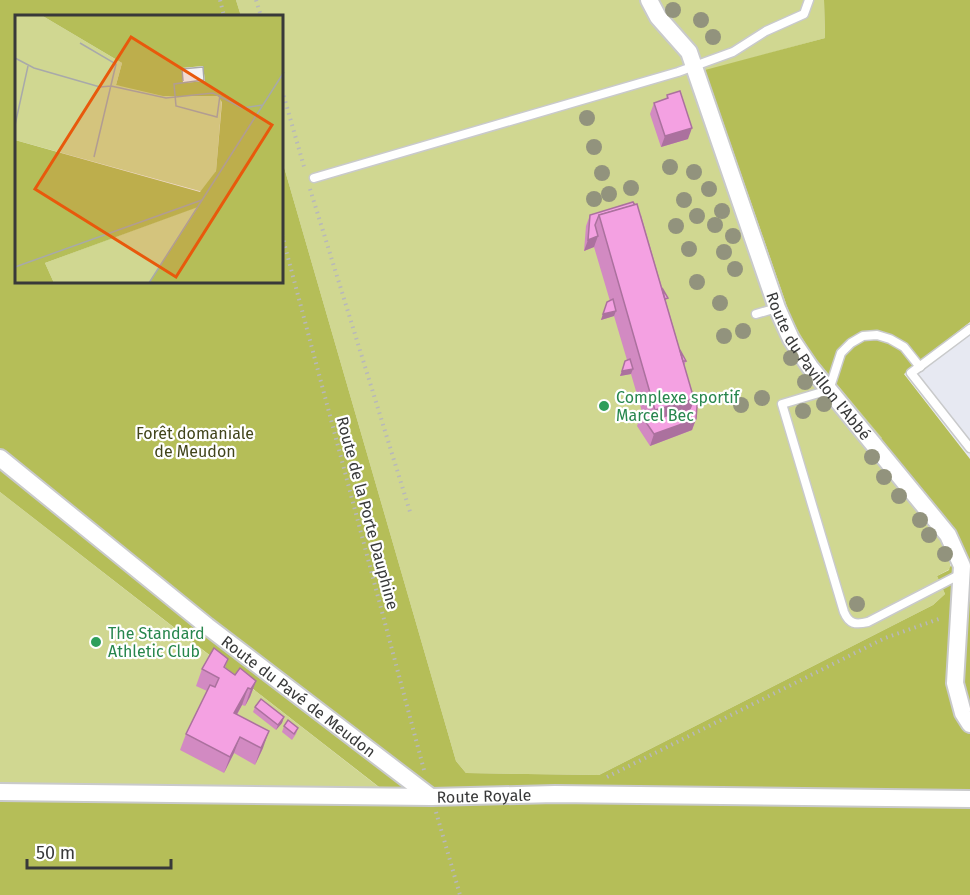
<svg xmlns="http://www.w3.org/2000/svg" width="970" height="895" font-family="'Fira Sans',sans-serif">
<rect width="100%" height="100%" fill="#f3f3f5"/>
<!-- built -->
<polygon fill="#e7e9f2" points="970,322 970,459 904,373"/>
<!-- green -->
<g fill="#d0d791">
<polygon points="236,0 824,0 825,38 705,71 791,318 883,439 870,446 936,533 950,555 950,569 937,576 945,594 933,605 599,775 466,773 456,761 282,160 282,16 241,16"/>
<polygon points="0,492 389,795 0,791"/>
</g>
<!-- forest -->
<polygon fill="#b5be58" points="0,0 236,0 241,16 16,16 16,282 282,282 282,160 456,761 466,773 599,775 933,605 945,594 937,576 949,570 952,562 950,555 936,533 869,446 882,438 811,353 791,318 705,70 825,38 824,0 970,0 970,322 904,374 970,459 970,895 0,895 0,791 388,794 0,492"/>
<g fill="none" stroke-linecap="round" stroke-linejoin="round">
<defs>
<g id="lane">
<polyline points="314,178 678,72 733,52 766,31 804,14 809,0"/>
<polyline points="756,314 777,308"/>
<polyline points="970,329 911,373 970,448"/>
<path d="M920 367 904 347 890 339 877 335 863 336 851 343 841 353 829 390 782 404 844 612C849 624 855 625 868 622L961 574"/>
</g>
<g id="street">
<path id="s1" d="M649 0 658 17 689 52 777 308 791 339 810 367 948 535 962 566 955 683 963 713 970 724"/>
<path id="s2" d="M0 458 207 626 431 797"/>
<path id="s3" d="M0 792 431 797 555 794 970 799"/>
</g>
</defs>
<!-- lane casing -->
<use href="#lane" stroke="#c9cacb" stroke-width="11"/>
<!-- street casing -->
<use href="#street" stroke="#c9cacb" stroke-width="20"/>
<!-- path -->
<g stroke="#b8b8ba" stroke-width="4" stroke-dasharray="1.5 4.5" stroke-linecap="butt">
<polyline points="220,0 224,16"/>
<polyline points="256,0 261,16"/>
<polyline points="282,90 305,170"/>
<polyline points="310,189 411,515"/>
<polyline points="282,235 424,770"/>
<polyline points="607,777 885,638 942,618"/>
<polyline points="436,812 460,895"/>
</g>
<!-- lane -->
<use href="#lane" stroke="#fff" stroke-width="8"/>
<!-- street -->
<use href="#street" stroke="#fff" stroke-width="16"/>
</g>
<!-- trees -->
<g fill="#92937d">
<circle cx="673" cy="10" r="8"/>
<circle cx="701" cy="20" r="8"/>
<circle cx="713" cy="37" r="8"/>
<circle cx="587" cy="118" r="8"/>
<circle cx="594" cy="147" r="8"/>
<circle cx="670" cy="167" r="8"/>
<circle cx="694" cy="172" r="8"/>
<circle cx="602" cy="173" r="8"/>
<circle cx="631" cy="188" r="8"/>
<circle cx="709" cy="189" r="8"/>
<circle cx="609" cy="194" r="8"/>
<circle cx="594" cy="199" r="8"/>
<circle cx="684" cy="200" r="8"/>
<circle cx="722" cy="211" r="8"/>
<circle cx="697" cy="216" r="8"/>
<circle cx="715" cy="225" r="8"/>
<circle cx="676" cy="226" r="8"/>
<circle cx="733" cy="236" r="8"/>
<circle cx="689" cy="249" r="8"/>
<circle cx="724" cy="252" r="8"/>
<circle cx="735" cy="269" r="8"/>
<circle cx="697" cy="282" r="8"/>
<circle cx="720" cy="303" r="8"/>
<circle cx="743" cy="331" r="8"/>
<circle cx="724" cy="336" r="8"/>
<circle cx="791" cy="358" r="8"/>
<circle cx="805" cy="382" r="8"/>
<circle cx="762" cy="398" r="8"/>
<circle cx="824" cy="404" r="8"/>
<circle cx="741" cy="405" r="8"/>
<circle cx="803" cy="411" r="8"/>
<circle cx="872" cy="457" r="8"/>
<circle cx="884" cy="477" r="8"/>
<circle cx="899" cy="496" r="8"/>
<circle cx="920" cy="520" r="8"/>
<circle cx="929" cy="535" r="8"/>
<circle cx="945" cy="554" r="8"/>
<circle cx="857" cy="604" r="8"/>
</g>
<!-- wall -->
<g fill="#d28ac2">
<polygon points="667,95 688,139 661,147 650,114 654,103 666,99"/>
<polygon points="590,215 641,215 680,350 686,361 684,366 696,419 692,430 650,446 637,426 641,415 643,415 631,374 620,376 625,361 627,360 614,316 601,320 607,302 610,301 594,247 584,251 586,226"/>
<polygon points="228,659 225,668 235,675 256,681 250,697 245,706 242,705 237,715 263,748 255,765 234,753 224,773 180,750 186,734 207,691 196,686 202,669"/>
<polygon points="255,707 284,717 282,723 276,730 253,712"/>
<polygon points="284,726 298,728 296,734 292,740 282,732"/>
</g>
<!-- shaded-wall -->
<g fill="#ab719e">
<polygon points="692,128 688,139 661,147 665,136"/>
<polygon points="598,236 594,247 584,251 588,240"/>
<polygon points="616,311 614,316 601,320 603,314"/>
<polygon points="633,369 631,374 620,376 622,371"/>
<polygon points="694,399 686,420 649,427 655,410"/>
<polygon points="696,419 692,430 650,446 654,434"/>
<polygon points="256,681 250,697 245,706 251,689"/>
<polygon points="248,688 242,705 228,730 234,713"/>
<polygon points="284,717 282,723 276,730 278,725"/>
<polygon points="269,731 263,748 255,765 261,748"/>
<polygon points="240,737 234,753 224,773 230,757"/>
</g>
<!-- building -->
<g fill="#f4a1e2" stroke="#ab719e" stroke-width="1.5">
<polygon points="680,91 692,128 665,136 654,103 668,98 667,95"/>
<polygon points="633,202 635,205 599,215 595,225 598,236 588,240 590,215"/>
<polygon points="637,204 694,399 655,410 599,215"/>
<polygon points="662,288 668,298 665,299"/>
<polygon points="613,299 616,311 603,314 607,302"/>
<polygon points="680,350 686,361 683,361"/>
<polygon points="630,359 633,369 622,371 625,361"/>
<polygon points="698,394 696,419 654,434 641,415 650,413 652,420 690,409 694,399 693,395"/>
<polygon points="214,648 228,659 224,667 235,675 240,668 256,681 251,689 248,688 234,713 269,731 261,748 240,737 230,757 186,734 210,685 215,687 219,678 202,669"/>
<polygon points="261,699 284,717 278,725 255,707"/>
<polygon points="288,720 298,728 294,734 284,726"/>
</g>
<!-- markers -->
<g fill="#2e9e5b" stroke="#fff" stroke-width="2">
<circle cx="604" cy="406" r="6"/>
<circle cx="96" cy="642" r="6"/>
</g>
<g text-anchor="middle" stroke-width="4.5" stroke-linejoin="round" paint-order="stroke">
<!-- street labels -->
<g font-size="16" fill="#383939" stroke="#fff">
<text dy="6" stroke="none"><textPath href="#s1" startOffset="408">Route du Pavillon l'Abbé</textPath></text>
<text transform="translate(368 513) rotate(75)" y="6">Route de la Porte Dauphine</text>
<text dy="6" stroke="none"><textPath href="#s2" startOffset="382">Route du Pavé de Meudon</textPath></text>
<text dy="6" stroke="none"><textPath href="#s3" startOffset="484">Route Royale</textPath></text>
</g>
<!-- leisure labels -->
<g font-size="16" fill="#27864d" stroke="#fff" text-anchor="start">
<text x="616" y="403">Complexe sportif<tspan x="616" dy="18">Marcel Bec</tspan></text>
<text x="108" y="639">The Standard<tspan x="108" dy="18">Athletic Club</tspan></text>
</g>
<!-- park labels -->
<g font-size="16" fill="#42451b" stroke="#fff">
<text x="195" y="439">Forêt domaniale<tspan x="195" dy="18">de Meudon</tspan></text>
</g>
</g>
<!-- overview -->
<g transform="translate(15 15)">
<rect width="268" height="268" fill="#f3f3f5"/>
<path d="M0 0H26L107 48 101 70 201 79 207 84 201 156 188 177 0 125ZM184 191 134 268H39L30 248Z" fill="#d0d791"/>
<path d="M26 0H268V268H134L183 192 30 248 39 268H0V125L185 177 201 156 207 87 203 81H148L101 70 107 48ZM188 51 190 66 168 68 167 53Z" fill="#b5be58" fill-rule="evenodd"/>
<path fill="none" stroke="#a8a9aa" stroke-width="1.5" d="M65 28 101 49 79 142M0 43 19 53 85 72 96 71 151 83 198 78 227 93 248 90M168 66 167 54 188 52 189 65 159 69 161 91 202 102 205 80M0 110 13 51M0 252 187 185M134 268 269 57"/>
<path fill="#e8590c" fill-opacity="0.15" stroke="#e8590c" stroke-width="3" d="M116 22 257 110 161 262 20 174Z"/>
<rect width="268" height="268" fill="none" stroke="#383939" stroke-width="3"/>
</g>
<!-- scale -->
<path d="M27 859v9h144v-9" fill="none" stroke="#383939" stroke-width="3"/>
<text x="36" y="859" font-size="18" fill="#383939" stroke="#ffffff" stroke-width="4.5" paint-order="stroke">50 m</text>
</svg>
